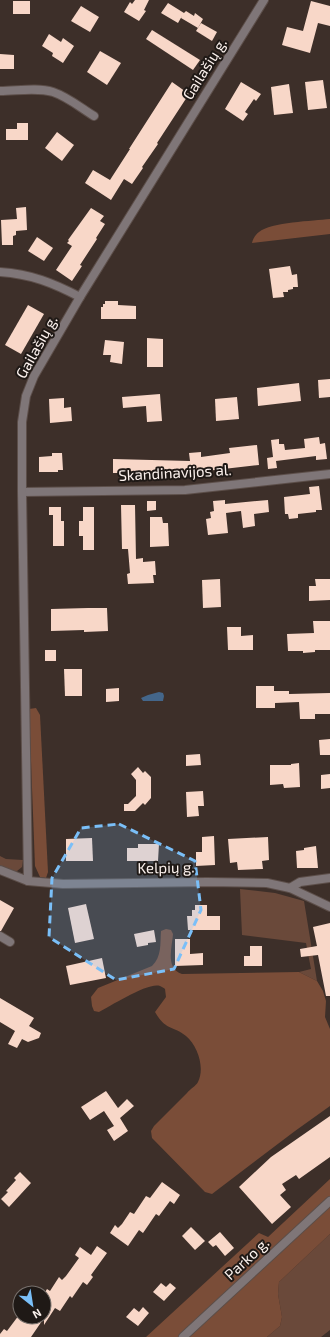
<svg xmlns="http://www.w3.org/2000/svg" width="330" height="1337" font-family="'Exo 2',sans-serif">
<rect width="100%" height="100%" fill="#3d2f29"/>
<!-- green -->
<g fill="#6a493a">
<polygon points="0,856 6,859 23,860 22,867 17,871 13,871 0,866"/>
<polygon points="240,889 275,893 304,901 317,981 299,972 311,969 306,943 242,935"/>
<polygon points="330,1234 330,1330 321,1337 267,1337 280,1326 282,1317 278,1294 279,1282"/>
</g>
<!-- forest -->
<g fill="#7a4d38">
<path d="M330 219V234L252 243C253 239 255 235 259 232 271 222 313 221 330 219Z"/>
<polygon points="36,708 40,715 48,872 46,878 40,877 35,866 29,709"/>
<path d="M166 929 171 930 173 934C172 948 165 968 182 974L299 972 317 981 323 991 326 1001 325 1017 330 1029V1106L295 1131 212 1194 205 1192 152 1138 151 1131 154 1126C165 1115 176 1104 187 1093 190 1089 196 1086 198 1082 205 1068 198 1046 186 1036 172 1025 166 1031 155 1012L166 997 165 989C164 988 162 987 160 986 148 982 111 1006 99 1012L94 1011 92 1006 91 997 98 988 152 966C162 956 160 944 161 931Z"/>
<polygon points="330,1179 330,1234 279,1282 278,1294 282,1317 280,1326 267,1337 146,1337 259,1233 268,1237"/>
</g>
<!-- water -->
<polygon fill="#44668a" points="159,692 163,693 164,696 163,701 143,701 141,698 148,695"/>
<!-- building -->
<g fill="#f8d7c8">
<polygon points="135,0 149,0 144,10 146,11 139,21 124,12 130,2 132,4"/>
<rect x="13" y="1" width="17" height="13"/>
<polygon points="311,1 330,6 330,26 318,23 310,53 282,45 287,27 303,31"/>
<polygon points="168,3 184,13 186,11 194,16 195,13 203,19 198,28 181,18 182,16 178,23 161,13"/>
<polygon points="81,6 99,17 90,32 71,21"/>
<polygon points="201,23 217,32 212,41 196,31"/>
<polygon points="152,30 200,60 193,70 146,39"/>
<polygon points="49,34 61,42 63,38 74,46 63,63 52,56 53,53 42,46"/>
<polygon points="100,51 121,63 107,85 87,72"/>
<polygon points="0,54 14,55 14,69 0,69"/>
<polygon points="323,80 327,108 308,110 305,82"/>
<polygon points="172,82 189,94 157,143 158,144 142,167 143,168 132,184 124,179 111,200 85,183 93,170 110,180 130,149 129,149"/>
<polygon points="241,82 261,94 256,101 254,99 245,112 248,114 243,121 225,109"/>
<polygon points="289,84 293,113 274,115 271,87"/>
<polygon points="17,123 28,123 28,140 6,140 6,129 17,129"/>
<polygon points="57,132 74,145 62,161 45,148"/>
<polygon points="26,207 27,230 16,231 16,235 13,236 13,245 2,245 1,220 17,219 16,208"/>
<polygon points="91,208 104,216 100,221 105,224 96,238 97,239 80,265 82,266 72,281 56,270 72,246 67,243 69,241 68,240"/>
<polygon points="37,237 53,248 44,261 28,251"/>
<polygon points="290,266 292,275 297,274 298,287 293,287 293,289 288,290 288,292 283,292 284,297 273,298 269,269"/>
<polygon points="105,301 118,301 118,305 136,306 136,319 101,319 101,307 103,307 103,304 105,304"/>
<polygon points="28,305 44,314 21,354 5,345"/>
<polygon points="147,338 163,339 163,367 147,367"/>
<polygon points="105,340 124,342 122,364 110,362 111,355 103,355"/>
<polygon points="330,379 330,397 319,398 318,380"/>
<polygon points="299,383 301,401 258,406 257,388"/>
<polygon points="160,394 162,421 147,422 146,406 123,408 122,397"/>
<polygon points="237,397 239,419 216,421 215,399"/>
<polygon points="64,398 64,408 71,407 72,421 50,423 49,399"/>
<polygon points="319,437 320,444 325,443 327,459 316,460 316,456 276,461 277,468 268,469 267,458 273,457 271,440 279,439 279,444 284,444 285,450 305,448 304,439"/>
<polygon points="257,445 259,465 180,474 180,475 151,475 151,473 113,473 113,459 190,461 189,453 201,452 201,457 230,453 229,448"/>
<polygon points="52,453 62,453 63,470 58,470 58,472 39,472 39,457 52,456"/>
<polygon points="319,486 322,510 316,510 316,512 298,514 298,518 289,519 288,514 285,514 284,497 310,494 309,487"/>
<polygon points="225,500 225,504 268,500 269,512 254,514 255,526 243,528 241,511 226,513 228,533 208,535 206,519 211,518 210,512 214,511 213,501"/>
<polygon points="147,501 156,501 156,510 147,511"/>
<polygon points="121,505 135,505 136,559 143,558 143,562 155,561 156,575 153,575 154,583 128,584 127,574 130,573 128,549 122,549"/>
<polygon points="49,507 61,507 61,521 64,521 64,546 53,546 53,515 49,515"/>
<polygon points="83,507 94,507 94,550 83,550 83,536 79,536 79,521 83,521"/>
<polygon points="150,517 162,517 163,523 168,523 169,546 150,547"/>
<polygon points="220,579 221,607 203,608 202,580"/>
<polygon points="315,579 330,579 330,600 309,601 309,586 316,586"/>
<polygon points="88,608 107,608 108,631 84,632 84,630 51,631 51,609"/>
<polygon points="313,621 330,621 330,650 315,650 315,652 303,653 303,651 288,651 287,634 314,633"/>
<polygon points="227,627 241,627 241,636 253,635 253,650 228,650"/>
<rect x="45" y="650" width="11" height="11"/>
<polygon points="64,669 82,669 82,696 65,696"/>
<polygon points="256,686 274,686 274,691 289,691 289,694 330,693 330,714 315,714 315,719 300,719 299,702 275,703 275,708 256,708"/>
<polygon points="119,688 119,701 106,702 106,689"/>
<polygon points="330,739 330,755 320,755 319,740"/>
<polygon points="200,754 201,765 186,766 186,755"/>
<polygon points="299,763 300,787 284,788 283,784 270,785 270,765 291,765 291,764"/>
<polygon points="138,767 143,773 145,771 151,777 151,798 145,805 143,803 135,811 124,811 124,804 128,804 136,796 136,780 131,774"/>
<polygon points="330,774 330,788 321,789 321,775"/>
<polygon points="203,791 204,806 198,806 199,816 187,817 186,792"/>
<polygon points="214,836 215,865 196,866 196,852 202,852 202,837"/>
<polygon points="268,837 269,860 262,861 263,869 238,870 237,862 230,863 228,839"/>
<polygon points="92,838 93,861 66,861 66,839"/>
<polygon points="138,844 159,844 158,861 127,861 127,848 138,848"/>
<polygon points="316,846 318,868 297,868 296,851 304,850 304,848"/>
<polygon points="0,900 14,908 1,931 0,931"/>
<polygon points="86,904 94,939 75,943 68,908"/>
<polygon points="195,905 207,905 207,916 220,916 220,930 188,930 187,916 192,916 192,910 195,910"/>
<polygon points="330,923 330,996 326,996 318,955 301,957 300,949 317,946 313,927"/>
<polygon points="154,930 156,942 148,943 148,945 137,947 134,934"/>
<polygon points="175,939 190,939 190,954 203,953 203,965 175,966"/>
<polygon points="250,946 262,946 262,966 244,966 244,956 250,956"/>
<polygon points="102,958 106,978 70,985 66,966"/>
<polygon points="0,998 34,1018 29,1026 41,1033 39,1038 28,1042 22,1039 17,1048 8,1044 15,1031 0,1022"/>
<polygon points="106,1091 118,1108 127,1099 134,1106 120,1118 128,1131 114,1141 107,1130 114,1126 104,1111 90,1120 81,1107"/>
<polygon points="330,1116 330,1157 299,1179 296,1175 282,1184 286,1190 280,1195 291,1207 272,1224 239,1187 271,1157"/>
<polygon points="20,1172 31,1183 9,1207 1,1199 8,1192 6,1191 16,1180 14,1178"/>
<polygon points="162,1182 180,1195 174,1204 170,1201 159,1216 156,1214 143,1233 139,1230 128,1246 110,1233 115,1225 118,1228 122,1224 130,1212 134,1214 146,1196 150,1198"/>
<polygon points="191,1227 205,1241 195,1250 182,1236"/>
<polygon points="220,1232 234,1248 225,1256 216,1245 213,1247 208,1242"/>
<polygon points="97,1246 107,1253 91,1275 93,1277 87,1285 83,1282 72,1298 70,1296 60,1311 55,1308 44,1325 44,1318 31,1337 0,1337 0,1334 4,1329 7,1331 19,1315 20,1317 44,1317 44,1294 47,1289 50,1291 59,1277 62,1280 66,1276 79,1258 75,1255 80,1247 91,1255"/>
<polygon points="161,1283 166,1287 170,1283 176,1288 164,1301 153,1292"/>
<polygon points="143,1307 149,1313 138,1326 126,1317 134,1308 139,1312"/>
</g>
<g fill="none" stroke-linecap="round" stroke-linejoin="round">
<defs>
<g id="street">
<path d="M0 91C17 91 37 87 53 92 68 97 81 108 94 116"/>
<path d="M0 272C31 274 53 283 80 297"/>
<polyline points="22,492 185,490 330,474"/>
<polyline points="0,870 28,881 63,884 207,882 267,883 290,888 330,907"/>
<polyline points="28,881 22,492 22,422 26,396 34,376 80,297 264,0"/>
<polyline points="290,888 300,882 330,878"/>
<polyline points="0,936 10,942"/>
<polyline points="183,1337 330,1201"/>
</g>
</defs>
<!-- street casing -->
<use href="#street" stroke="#5c4e49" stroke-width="10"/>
<!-- street -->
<use href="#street" stroke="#7f7678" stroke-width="8"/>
</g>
<!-- marked area -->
<path fill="#7abff8" fill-opacity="0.2" stroke="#7abff8" stroke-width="3" stroke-dasharray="8 5" stroke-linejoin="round" d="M119 824 195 861 201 910 174 969 116 980 49 937 52 878 81 828Z"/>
<g text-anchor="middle" stroke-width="4" stroke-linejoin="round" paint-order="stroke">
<!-- street labels -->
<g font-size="15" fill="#fcf2ee" stroke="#1f1916">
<text transform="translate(205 69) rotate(-58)" y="5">Gailašių g.</text>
<text transform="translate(37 347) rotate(-61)" y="5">Gailašių g.</text>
<text transform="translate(175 473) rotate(-3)" y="5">Skandinavijos al.</text>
<text transform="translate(166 868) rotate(-1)" y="5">Kelpių g.</text>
<text transform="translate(247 1259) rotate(-43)" y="5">Parko g.</text>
</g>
</g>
<!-- north arrow -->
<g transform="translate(32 1305) rotate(150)"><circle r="19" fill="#1f1916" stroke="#77706c"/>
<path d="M0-3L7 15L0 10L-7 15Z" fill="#7abff8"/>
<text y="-6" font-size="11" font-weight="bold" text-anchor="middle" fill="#fcf2ee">N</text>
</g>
</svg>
